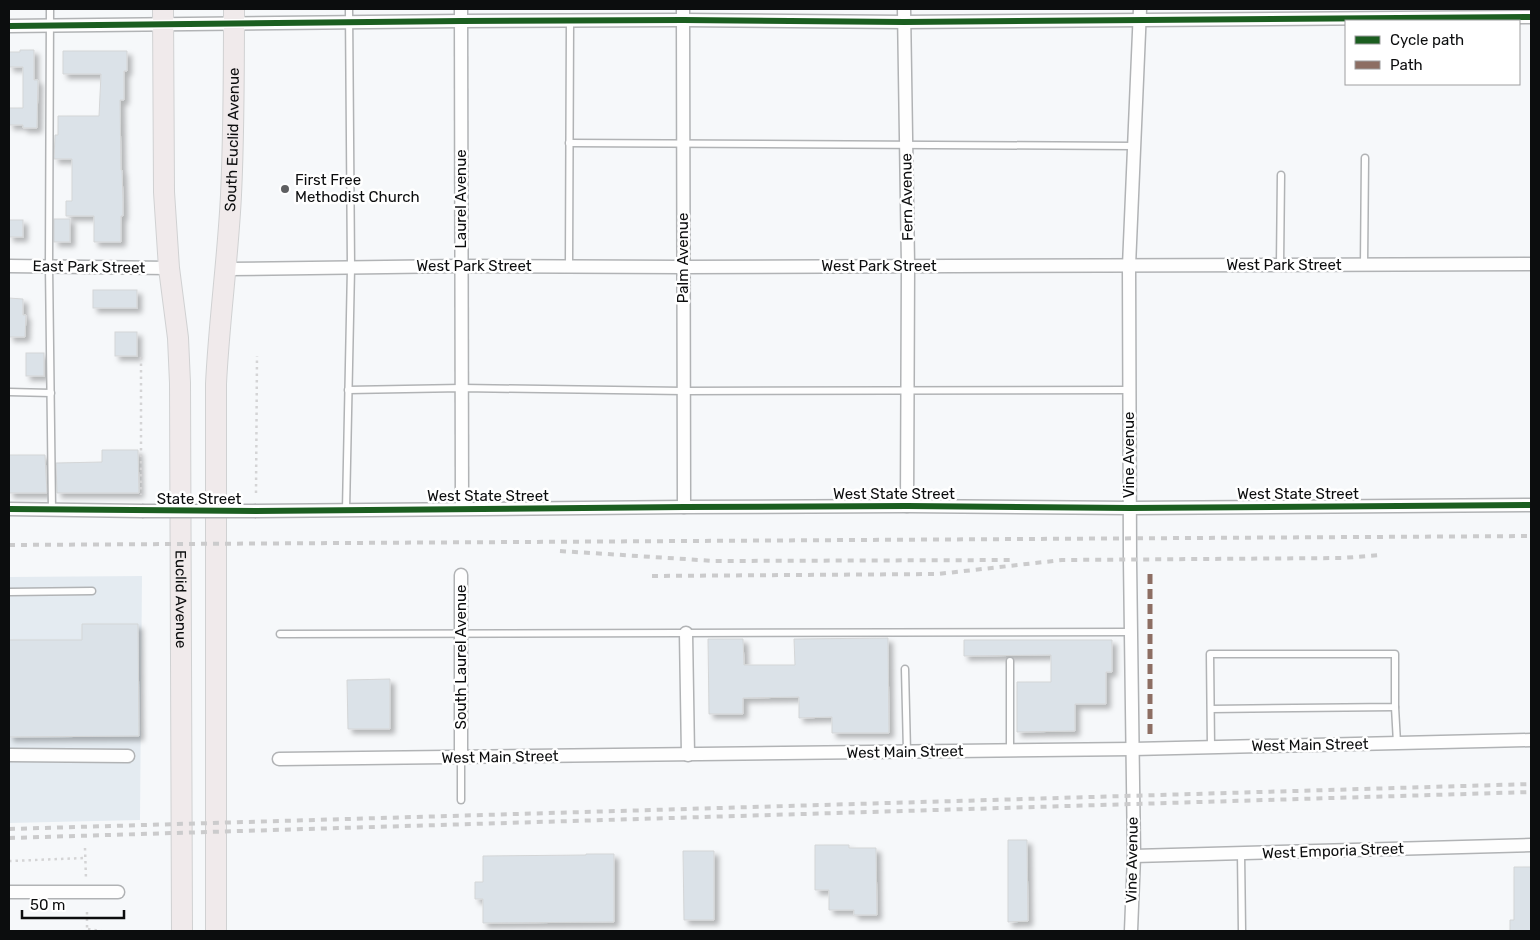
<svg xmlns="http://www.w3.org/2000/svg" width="1540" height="940" font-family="Rubik,sans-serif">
<defs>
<filter id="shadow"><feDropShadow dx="4.5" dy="4.5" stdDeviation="2.5" flood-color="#0004"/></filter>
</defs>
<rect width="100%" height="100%" fill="#f6f8fa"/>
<!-- built -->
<polygon fill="#e4ebf1" points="142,576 140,820 9,823 9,577"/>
<!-- building -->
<g fill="#dbe2e8" stroke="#d4d6d7" filter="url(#shadow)">
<polygon points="20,50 34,50 34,80 38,80 37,128 23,128 23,125 9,125 9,108 23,108 23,67 9,67 9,52 20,52"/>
<polygon points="63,51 127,51 127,71 124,71 124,100 120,100 121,170 122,170 123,201 123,216 121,216 121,242 94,242 94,216 66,216 66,201 72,201 72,159 54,159 55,135 58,135 58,116 99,116 101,74 63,74"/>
<rect x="54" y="219" width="16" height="23"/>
<rect x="9" y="220" width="14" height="17"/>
<rect x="93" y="290" width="44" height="18"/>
<polygon points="9,298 23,299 23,315 26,315 25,337 9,337"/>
<rect x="115" y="332" width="22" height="24"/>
<rect x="26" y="353" width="18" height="23"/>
<polygon points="102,450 138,450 139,493 57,493 56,463 102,462"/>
<polygon points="9,455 45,455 47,493 9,493"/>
<polygon points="82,624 138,624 139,736 9,737 9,640 82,640"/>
<polygon points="888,638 889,733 832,733 832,717 799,718 799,697 743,698 743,714 709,714 708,639 743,639 744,665 795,665 794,639"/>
<polygon points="964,640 1112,640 1112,672 1106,672 1106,704 1075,704 1075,731 1017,732 1017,682 1051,682 1051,655 964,656"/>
<polygon points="390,679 390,729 348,729 347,680"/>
<polygon points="1008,840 1027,840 1028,921 1008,922"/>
<polygon points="815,845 849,845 849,848 876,848 877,915 854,915 854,910 829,910 829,890 815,890"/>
<polygon points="683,851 714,851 714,920 684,920"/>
<polygon points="586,854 614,854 614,922 483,923 483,899 475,899 475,882 483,882 483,856 586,855"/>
<polygon points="1514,867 1531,867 1531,931 1510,931 1510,920 1514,920"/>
</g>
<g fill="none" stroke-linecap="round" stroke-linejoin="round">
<defs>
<g id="lane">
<polyline points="50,9 49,266 52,510"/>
<polyline points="569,143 1134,146"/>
<polyline points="1280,265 1281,175"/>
<polyline points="1364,265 1365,158"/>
<polyline points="569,266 570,21"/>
<polyline points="348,390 462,388 684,391 1129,390"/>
<polyline points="9,392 51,393"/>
<polyline points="346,510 351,268 349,9"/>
<polyline points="9,592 92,591"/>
<polyline points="280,634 1131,632"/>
<polyline points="1010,661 1010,751"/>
<polyline points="905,669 907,752"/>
<polyline points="1395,707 1397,743"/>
<polyline points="1211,709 1395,707 1395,654 1210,654 1211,748"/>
<polyline points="461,757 461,800"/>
<polyline points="1241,853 1242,931"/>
</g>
<g id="street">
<polyline points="461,9 462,508"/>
<polyline points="683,9 684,507"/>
<polyline points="904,9 908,265 907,506"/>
<polyline points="9,26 461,21 683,20 904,22 1531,17"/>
<polyline points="9,266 169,268"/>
<polyline points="227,269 461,266 683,267 1531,264"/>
<polyline points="9,509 142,511"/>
<polyline points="256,511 684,507 907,506 1130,508 1531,505"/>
<polyline points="461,575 461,757"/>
<polyline points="686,633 688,755"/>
<polyline points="9,755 128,756"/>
<polyline points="279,759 1133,749 1531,740"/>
<polyline points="1134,856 1531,845"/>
<polyline points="9,892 118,892"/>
<polyline points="1131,931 1134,856 1130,560 1129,266 1140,9"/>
</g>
<g id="primary">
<path id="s1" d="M163 9 164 192 169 268 178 338 180 383 182 931"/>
<path id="s2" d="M216 931V384C219 321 228 258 231 195 234 133 234 71 234 9"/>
</g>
</defs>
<!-- lane casing -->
<use href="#lane" stroke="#b1b3b5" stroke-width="9"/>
<!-- street casing -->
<use href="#street" stroke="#b1b3b5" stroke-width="15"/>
<!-- primary casing -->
<use href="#primary" stroke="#d0d1d2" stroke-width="22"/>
<!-- path -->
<g stroke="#d4d4d5" stroke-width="2.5" stroke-dasharray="2.5 4" stroke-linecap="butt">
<polyline points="141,357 141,495"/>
<polyline points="256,493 257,356"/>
<polyline points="85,848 86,879"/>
<polyline points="9,861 85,858"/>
<polyline points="87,912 87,931"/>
<polyline points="88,929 101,931"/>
</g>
<!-- lane -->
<use href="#lane" stroke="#fefefe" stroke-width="6"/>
<!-- street -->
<use href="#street" stroke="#fefefe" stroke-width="12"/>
<!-- primary -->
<use href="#primary" stroke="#f0eaeb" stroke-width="20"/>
<!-- rail -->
<g stroke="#cbcbcc" stroke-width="4" stroke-dasharray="6 6" stroke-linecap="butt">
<polyline points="9,545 1531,536"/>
<polyline points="560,551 715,561 1012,560"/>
<polyline points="652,576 938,574 1062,560 1342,558 1381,555"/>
<polyline points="9,829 1531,784"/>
<polyline points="9,838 1531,792"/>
</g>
<defs>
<polyline id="street-bridge" points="142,511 256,511"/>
</defs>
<!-- street-bridge casing -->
<use href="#street-bridge" stroke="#b1b3b5" stroke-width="15" stroke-linecap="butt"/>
<!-- street-bridge -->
<use href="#street-bridge" stroke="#fefefe" stroke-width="12"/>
<!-- quiet -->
<polyline stroke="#8d6e63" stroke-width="5" stroke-dasharray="10 5" stroke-linecap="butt" points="1150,734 1150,569"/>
<defs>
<g id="cycleway">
<polyline points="9,26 461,21 683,20 904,22 1531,17"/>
<polyline points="9,509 256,511 684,507 907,506 1130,508 1531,505"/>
</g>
</defs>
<!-- cycleway casing -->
<use href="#cycleway" stroke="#fff" stroke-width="9"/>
<!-- cycleway -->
<use href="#cycleway" stroke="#1b5e20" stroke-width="6"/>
</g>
<!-- markers -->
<circle fill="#5e5f61" stroke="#fff" stroke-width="2" cx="285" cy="189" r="5"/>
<g text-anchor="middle" stroke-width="5" stroke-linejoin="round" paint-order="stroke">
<!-- street labels -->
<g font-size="15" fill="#0c0d0e" stroke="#fff">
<text dy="5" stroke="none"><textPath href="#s2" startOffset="792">South Euclid Avenue</textPath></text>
<text transform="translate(907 197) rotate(-91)" y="5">Fern Avenue</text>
<text transform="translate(461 199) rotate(-90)" y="5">Laurel Avenue</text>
<text transform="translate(683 258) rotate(-90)" y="5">Palm Avenue</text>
<text x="1284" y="270">West Park Street</text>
<text x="474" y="271">West Park Street</text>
<text x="879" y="271">West Park Street</text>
<text transform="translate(89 267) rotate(1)" y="5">East Park Street</text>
<text transform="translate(1129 455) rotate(-90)" y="5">Vine Avenue</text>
<text x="894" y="499">West State Street</text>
<text x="1298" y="499">West State Street</text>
<text x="488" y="501">West State Street</text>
<text x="199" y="504">State Street</text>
<text dy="5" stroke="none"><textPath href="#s1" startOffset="591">Euclid Avenue</textPath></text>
<text transform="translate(461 657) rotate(-90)" y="5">South Laurel Avenue</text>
<text transform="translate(1310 745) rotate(-1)" y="5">West Main Street</text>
<text transform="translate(905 752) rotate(-1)" y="5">West Main Street</text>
<text transform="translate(500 757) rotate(-1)" y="5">West Main Street</text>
<text transform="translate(1333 851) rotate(-2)" y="5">West Emporia Street</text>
<text transform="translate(1132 860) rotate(-89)" y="5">Vine Avenue</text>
</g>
<!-- poi labels -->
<g font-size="15" fill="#0c0d0e" stroke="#fff" text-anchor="start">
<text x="295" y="185">First Free<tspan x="295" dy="17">Methodist Church</tspan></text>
</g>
</g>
<!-- border -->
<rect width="1540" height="940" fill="none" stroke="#0c0d0e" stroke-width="20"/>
<!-- legend -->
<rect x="1345" y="20" width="175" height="65" fill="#ffffff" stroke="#9e9e9f"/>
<rect x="1355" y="36" width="25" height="8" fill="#1b5e20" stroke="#9e9e9f"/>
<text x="1390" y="45" font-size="15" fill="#0c0d0e">Cycle path</text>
<rect x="1355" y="61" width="25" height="8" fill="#8d6e63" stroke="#9e9e9f"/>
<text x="1390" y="70" font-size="15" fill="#0c0d0e">Path</text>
<!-- scale -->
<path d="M22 910v8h102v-8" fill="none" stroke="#0c0d0e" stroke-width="2.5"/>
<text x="30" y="910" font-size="15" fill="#0c0d0e" stroke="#ffffff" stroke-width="4" paint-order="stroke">50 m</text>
</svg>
